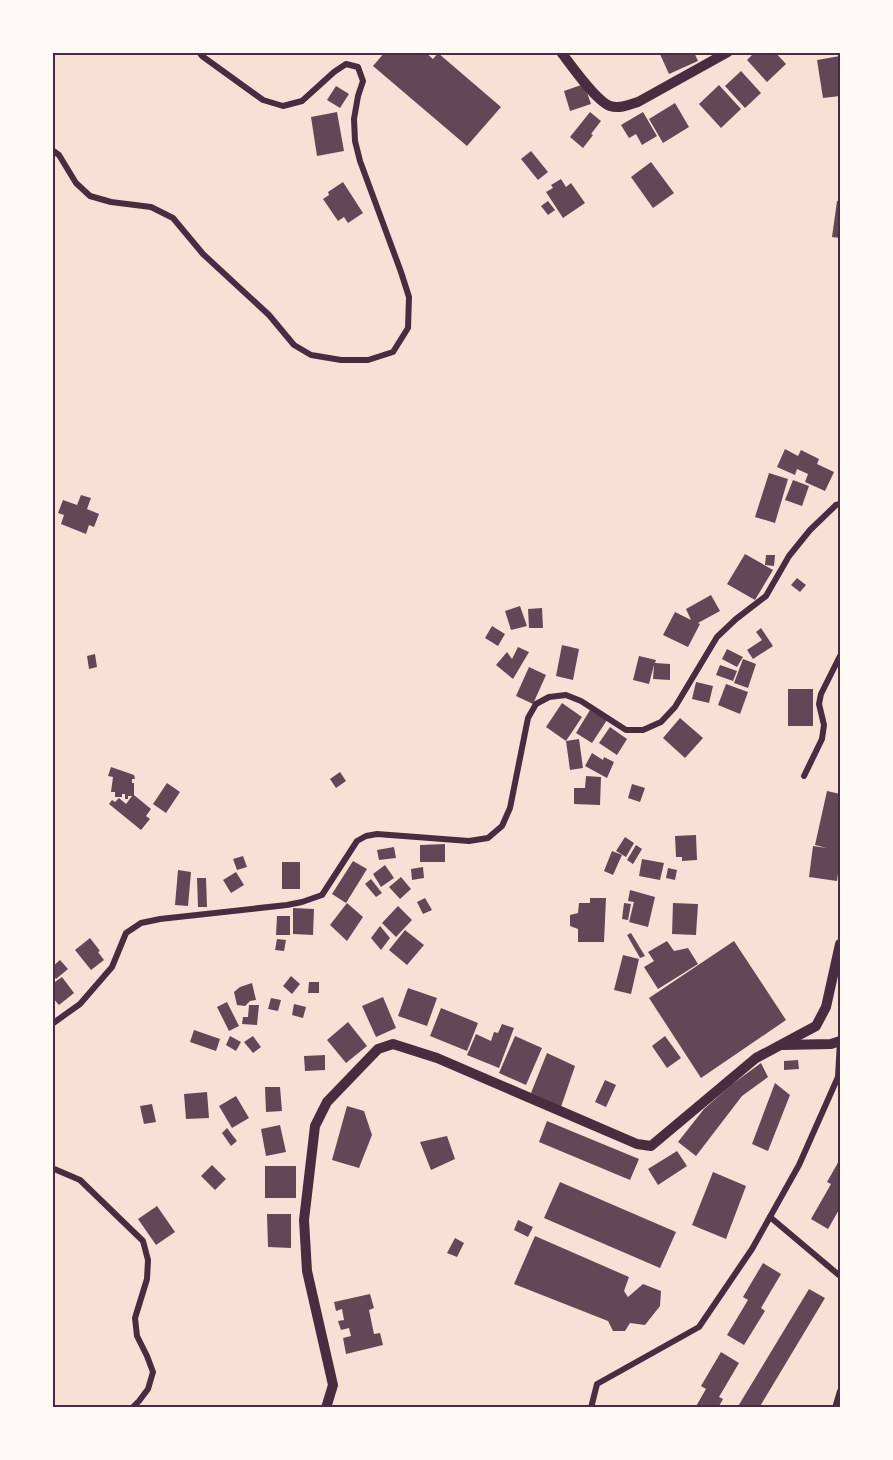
<svg xmlns="http://www.w3.org/2000/svg" width="893" height="1460" font-family="'Public Sans',sans-serif">
<rect width="100%" height="100%" fill="#f7e1d7"/>
<!-- building -->
<g fill="#644757">
<polygon points="385,52 425,52 433,59 438,53 501,107 467,146 373,66"/>
<polygon points="659,52 694,52 698,61 669,74"/>
<polygon points="755,52 775,52 786,64 767,82 747,60"/>
<polygon points="840,56 840,96 823,98 817,60"/>
<polygon points="741,71 761,93 745,108 725,86"/>
<polygon points="584,84 591,104 570,111 564,91"/>
<polygon points="719,85 741,109 721,128 699,104"/>
<polygon points="336,86 349,94 340,108 327,100"/>
<polygon points="675,103 689,127 663,143 649,119"/>
<polygon points="337,112 344,151 317,156 311,117"/>
<polygon points="590,112 601,121 591,134 593,135 583,148 570,137"/>
<polygon points="643,112 657,136 642,145 636,134 629,138 621,125"/>
<polygon points="531,151 548,172 538,180 521,159"/>
<polygon points="651,162 674,193 653,208 631,177"/>
<polygon points="561,179 566,187 571,183 585,203 563,218 546,192 553,188 551,185"/>
<polygon points="343,182 363,213 348,223 344,217 338,221 323,199 329,195 328,192"/>
<polygon points="548,201 555,210 548,215 541,206"/>
<polygon points="837,201 840,201 840,238 832,237"/>
<polygon points="785,449 798,456 801,450 819,459 817,464 834,472 825,491 805,482 808,474 797,469 795,475 777,467"/>
<polygon points="769,473 788,479 775,523 755,517"/>
<polygon points="793,480 809,486 802,506 785,500"/>
<polygon points="81,495 91,498 87,509 99,514 94,527 89,525 86,534 61,524 64,515 58,513 63,500 77,505"/>
<polygon points="745,554 773,570 755,600 727,584"/>
<polygon points="766,555 775,555 774,566 765,565"/>
<polygon points="797,578 806,585 800,592 791,585"/>
<polygon points="711,595 720,611 698,623 700,624 688,647 663,635 675,612 691,620 686,609"/>
<polygon points="520,606 527,626 511,630 505,611"/>
<polygon points="542,608 543,628 529,628 528,609"/>
<polygon points="492,626 505,634 498,646 485,638"/>
<polygon points="761,628 773,646 753,659 747,650 762,640 756,632"/>
<polygon points="562,645 579,649 573,680 556,676"/>
<polygon points="518,647 529,652 513,679 496,665 507,652 512,659"/>
<polygon points="727,649 743,657 737,667 722,659"/>
<polygon points="95,654 97,667 89,669 87,656"/>
<polygon points="639,656 656,660 655,663 670,664 670,680 653,679 654,665 649,684 633,680"/>
<polygon points="743,659 756,664 748,688 734,683"/>
<polygon points="720,665 737,671 733,681 716,675"/>
<polygon points="529,667 546,675 533,704 516,696"/>
<polygon points="696,682 713,686 709,703 692,699"/>
<polygon points="726,684 748,692 740,714 718,705"/>
<rect x="788" y="689" width="25" height="37"/>
<polygon points="562,703 582,717 566,741 546,727"/>
<polygon points="590,710 607,720 592,743 576,733"/>
<polygon points="680,718 703,738 685,758 663,738"/>
<polygon points="610,727 627,739 617,755 599,743"/>
<polygon points="579,739 583,768 570,770 566,741"/>
<polygon points="592,753 603,760 604,757 614,762 607,778 585,766"/>
<polygon points="111,767 134,775 135,779 132,779 132,783 134,783 134,795 151,809 146,816 150,819 141,830 109,804 112,800 115,802 119,798 126,804 132,796 128,796 128,799 125,799 125,794 122,794 122,797 115,797 115,792 111,792 113,777 108,776"/>
<polygon points="340,772 346,781 336,788 330,779"/>
<polygon points="586,776 601,777 600,805 574,804 574,788 585,788"/>
<polygon points="167,783 180,792 166,813 153,804"/>
<polygon points="632,784 645,788 640,802 628,798"/>
<polygon points="827,791 840,794 840,859 837,881 809,877 813,846 827,848 815,845"/>
<polygon points="696,835 697,860 682,861 682,857 676,857 675,836"/>
<polygon points="625,837 634,843 626,857 616,851"/>
<polygon points="445,844 445,862 420,862 420,845"/>
<polygon points="636,845 642,849 633,864 627,860"/>
<polygon points="394,847 396,858 379,860 377,850"/>
<polygon points="612,851 622,855 613,875 604,871"/>
<polygon points="243,856 247,867 237,870 233,859"/>
<polygon points="642,859 664,863 660,880 639,876"/>
<polygon points="353,861 367,869 346,903 332,894"/>
<rect x="282" y="862" width="18" height="27"/>
<polygon points="385,865 394,878 381,887 373,874"/>
<polygon points="423,867 424,878 412,880 411,869"/>
<polygon points="668,868 677,870 675,880 666,878"/>
<polygon points="178,870 191,872 188,906 175,905"/>
<polygon points="236,872 244,885 231,893 223,880"/>
<polygon points="401,877 411,889 400,899 389,887"/>
<polygon points="197,878 206,878 207,907 198,907"/>
<polygon points="371,879 382,893 376,897 365,884"/>
<polygon points="630,890 655,897 648,927 629,922 634,902 628,901"/>
<polygon points="425,898 432,910 423,914 417,902"/>
<polygon points="590,898 606,898 604,942 578,942 578,929 570,926 570,915 578,913 579,903 590,903"/>
<polygon points="347,903 363,917 347,941 330,925"/>
<polygon points="624,903 631,904 628,920 622,919"/>
<polygon points="673,903 698,904 696,935 672,934"/>
<polygon points="398,906 412,920 396,937 382,923"/>
<polygon points="293,908 314,909 313,935 293,934"/>
<polygon points="277,916 290,916 290,935 276,935"/>
<polygon points="380,926 390,938 381,950 371,938"/>
<polygon points="405,930 424,945 407,965 389,950"/>
<polygon points="631,933 645,956 640,958 627,935"/>
<polygon points="90,938 100,951 98,952 104,960 91,970 75,950"/>
<polygon points="277,939 286,940 284,951 275,950"/>
<polygon points="667,941 674,951 688,948 698,964 658,989 644,967 654,961 648,952"/>
<polygon points="734,941 786,1020 701,1078 649,998"/>
<polygon points="623,955 639,959 631,994 614,990"/>
<polygon points="60,960 68,969 56,979 52,974 52,967"/>
<polygon points="291,976 300,984 292,994 283,986"/>
<polygon points="62,977 74,993 59,1005 52,997 52,984"/>
<polygon points="309,982 319,982 319,993 308,993"/>
<polygon points="252,983 256,1000 250,1001 245,1006 237,1005 234,992 240,987"/>
<polygon points="408,988 437,998 427,1026 398,1016"/>
<polygon points="383,997 396,1028 376,1037 362,1006"/>
<polygon points="271,998 281,1000 278,1011 268,1009"/>
<polygon points="227,1002 239,1026 229,1031 217,1007"/>
<polygon points="294,1004 306,1007 303,1018 292,1015"/>
<polygon points="249,1005 259,1005 257,1025 242,1024 243,1017 248,1017"/>
<polygon points="441,1008 478,1023 467,1051 430,1036"/>
<polygon points="348,1022 367,1046 346,1063 327,1040"/>
<polygon points="502,1024 514,1028 499,1068 467,1055 476,1034 491,1041 494,1032 498,1033"/>
<polygon points="194,1030 220,1039 216,1051 190,1042"/>
<polygon points="230,1036 241,1042 236,1051 226,1045"/>
<polygon points="253,1036 261,1047 253,1053 244,1042"/>
<polygon points="515,1036 542,1048 526,1085 499,1073"/>
<polygon points="665,1036 681,1058 667,1068 652,1046"/>
<polygon points="547,1053 575,1066 561,1107 531,1093"/>
<polygon points="325,1055 325,1070 305,1071 304,1056"/>
<polygon points="798,1060 799,1069 784,1070 784,1061"/>
<polygon points="761,1063 768,1077 742,1096 696,1156 678,1142 704,1109 731,1085"/>
<polygon points="605,1080 616,1085 606,1107 595,1102"/>
<polygon points="775,1083 790,1095 768,1151 752,1144"/>
<polygon points="265,1087 280,1087 282,1111 266,1112"/>
<polygon points="207,1092 209,1118 186,1119 184,1094"/>
<polygon points="236,1096 249,1118 232,1128 219,1106"/>
<polygon points="152,1104 156,1122 144,1124 140,1106"/>
<polygon points="347,1106 364,1111 372,1135 359,1168 332,1160"/>
<polygon points="547,1121 639,1159 630,1180 539,1142"/>
<polygon points="280,1125 286,1152 266,1156 261,1129"/>
<polygon points="227,1128 237,1141 231,1146 222,1133"/>
<polygon points="447,1136 455,1159 431,1170 420,1142"/>
<polygon points="677,1151 687,1166 658,1185 648,1169"/>
<polygon points="840,1159 840,1208 828,1229 811,1219 831,1184 827,1182"/>
<polygon points="212,1165 226,1179 215,1190 201,1176"/>
<rect x="265" y="1166" width="31" height="32"/>
<polygon points="713,1172 746,1186 726,1239 692,1225"/>
<polygon points="560,1182 676,1232 660,1268 544,1218"/>
<polygon points="157,1206 175,1232 156,1245 138,1219"/>
<polygon points="267,1214 291,1214 291,1248 268,1247"/>
<polygon points="518,1220 533,1227 528,1237 514,1230"/>
<polygon points="535,1236 629,1277 624,1291 628,1297 643,1284 661,1291 660,1306 645,1325 630,1323 625,1331 613,1331 608,1321 514,1284"/>
<polygon points="455,1238 464,1243 457,1257 447,1253"/>
<polygon points="763,1263 781,1274 761,1308 765,1311 744,1345 727,1335 748,1300 743,1297"/>
<polygon points="809,1289 825,1298 759,1408 737,1408"/>
<polygon points="370,1294 374,1308 369,1310 374,1334 380,1333 383,1345 346,1354 343,1338 351,1336 349,1328 341,1330 338,1321 344,1320 342,1309 336,1311 334,1302"/>
<polygon points="721,1352 739,1363 719,1397 723,1399 718,1408 695,1408 706,1389 701,1386"/>
</g>
<g fill="none" stroke-linecap="round" stroke-linejoin="round">
<!-- minor -->
<g stroke="#4a2c40" stroke-width="6">
<polyline points="52,150 59,155 76,183 90,196 111,202 151,207 173,218 203,254 269,315 294,345 311,355 341,360 368,360 393,352 408,328 409,297 401,272 360,161 355,141 354,119 358,96 363,81 358,67 346,64 334,72 302,101 283,106 263,100 202,56 199,52"/>
<polyline points="804,776 822,739 824,725 819,704 821,694 840,656"/>
<polyline points="52,1024 80,1004 112,967 126,933 141,923 160,919 287,905 302,902 322,895 357,841 366,836 377,834 469,841 488,838 502,826 510,808 528,718 536,704 549,697 566,695 581,701 626,730 643,730 661,722 675,707 717,637 736,619 766,596 789,556 810,530 836,505 840,504"/>
<polyline points="52,1168 80,1180 143,1241 148,1260 147,1279 135,1318 137,1336 147,1356 153,1372 148,1389 139,1401 132,1408"/>
<polyline points="770,1217 840,1276"/>
<polyline points="591,1408 597,1384 699,1327 752,1249 799,1165 838,1077 840,1041"/>
<polyline points="835,1408 840,1391"/>
</g>
<!-- tertiary -->
<g stroke="#4a2c40" stroke-width="10">
<path d="M561 52C571 65 596 101 610 106 619 109 629 105 638 102L728 52"/>
<polyline points="783,1045 831,1044 840,1041"/>
<polyline points="326,1408 333,1385 307,1271 304,1220 315,1126 327,1102 378,1049 393,1044 437,1058 637,1144 651,1146 756,1058 816,1026 826,1007 840,944"/>
</g>
</g>
<!-- border -->
<rect width="893" height="1460" fill="none" stroke="#fffaf5" stroke-width="108"/>
<rect x="54" y="54" width="785" height="1352" fill="none" stroke="#4a2c40" stroke-width="2"/>
</svg>
